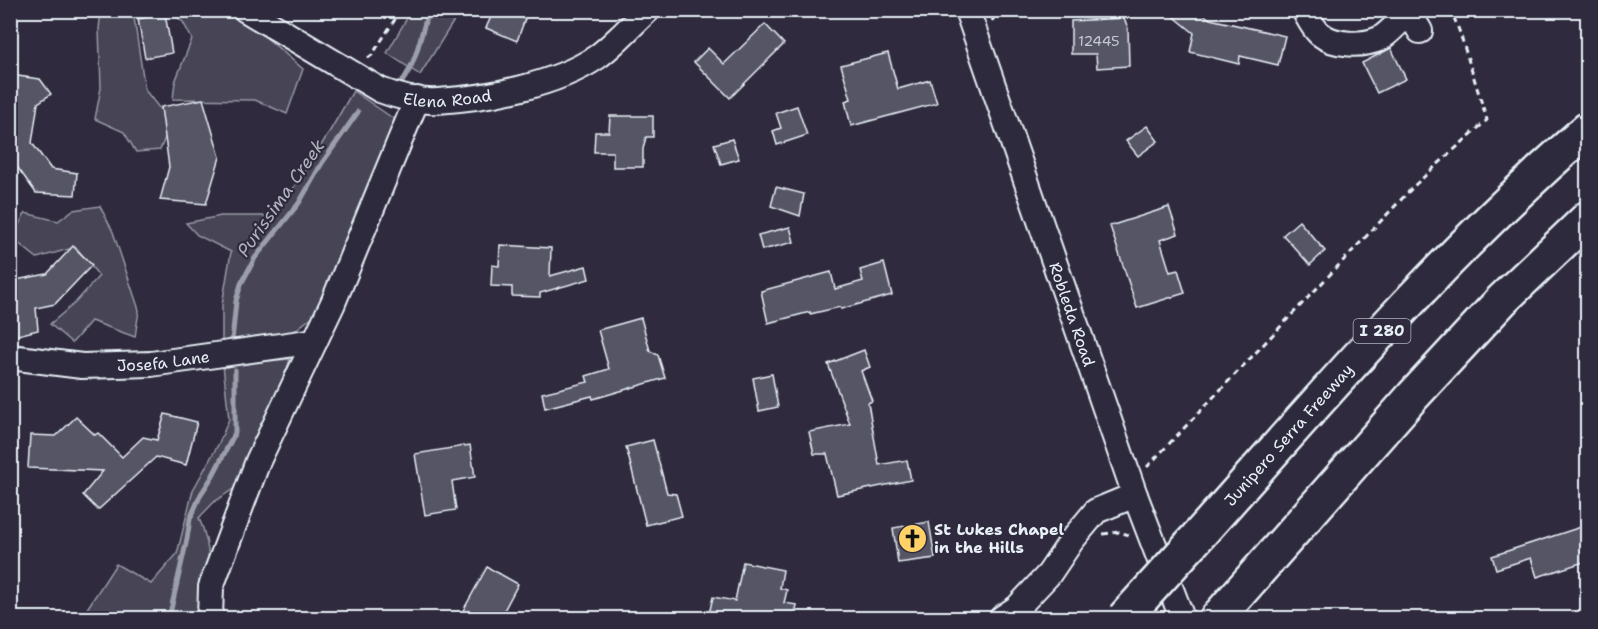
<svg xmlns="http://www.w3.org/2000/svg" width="1598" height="629" font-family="'Shantell Sans',sans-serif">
<rect width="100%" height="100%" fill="#2f2a3d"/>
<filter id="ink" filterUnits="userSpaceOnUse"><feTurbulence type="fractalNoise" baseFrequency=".0167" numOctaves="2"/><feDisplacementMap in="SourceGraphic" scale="12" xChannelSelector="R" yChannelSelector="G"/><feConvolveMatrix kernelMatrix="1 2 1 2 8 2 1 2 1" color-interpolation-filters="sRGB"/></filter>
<g filter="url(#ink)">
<!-- green -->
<g fill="#464455" stroke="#979aa6" stroke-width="1.5">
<polygon points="101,11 133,11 145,90 171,123 160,150 136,152 124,132 95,119 101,88 99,29"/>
<polygon points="169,11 235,11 303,69 287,114 255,100 173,99 175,82 192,39 183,22"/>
<polygon points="411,11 460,11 420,75 387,53"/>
<polygon points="353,91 397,121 385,166 313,316 282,341 222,343 222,305 231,252 197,235 186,223 221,216 275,216 327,136"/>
<polygon points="100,206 113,232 139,310 135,337 91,321 72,343 50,324 75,303 99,276 76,247 37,258 12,238 25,213 58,221 73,210"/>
<path d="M290 359 251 477 214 502 199 518C215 555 208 580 202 618H81L116 564 151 584 177 554 193 490 219 443 229 419 223 365Z"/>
</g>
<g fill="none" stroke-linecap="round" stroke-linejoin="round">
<!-- stream -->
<g stroke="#9c9fab" stroke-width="5">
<path d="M397 88C417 66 419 38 429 10"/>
<polyline points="232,341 236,301 241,284 255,258 299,203 322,163 358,112"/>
<polyline points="169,618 187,539 190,519 201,494 212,477 235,433 235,370"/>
</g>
</g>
<!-- building -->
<g fill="#575565" stroke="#e8f1f8" stroke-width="1.5">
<polygon points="494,10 502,10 525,19 517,41 486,28"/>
<polygon points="1166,10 1197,10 1210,19 1285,36 1278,65 1240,56 1239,64 1190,52 1194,33"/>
<polygon points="165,14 172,53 145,58 138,19"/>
<polygon points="1124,18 1128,28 1129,66 1097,68 1096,54 1071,54 1071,21"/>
<polygon points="765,24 784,44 730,98 694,62 708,48 724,64"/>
<polygon points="1391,48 1406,79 1377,93 1362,63"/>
<polygon points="888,53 898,89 930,80 937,103 851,126 845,101 851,99 841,65"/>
<polygon points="10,75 40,79 51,94 38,103 32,143 51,169 77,173 75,195 36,193 10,157"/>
<polygon points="203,99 220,157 206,204 160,200 169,167 161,107"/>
<polygon points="797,106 807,135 777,145 773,131 781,128 776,113"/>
<polygon points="610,116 653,116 653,137 646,137 643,149 643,167 613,167 613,152 594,152 595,132 609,132"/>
<polygon points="1147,126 1158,141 1138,156 1126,141"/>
<polygon points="732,139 739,159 721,164 714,144"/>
<polygon points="776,187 804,194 800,216 771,206"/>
<polygon points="1169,207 1178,234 1160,240 1170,272 1178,270 1185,293 1137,308 1110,226"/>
<polygon points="1299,221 1325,251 1310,265 1283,235"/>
<polygon points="790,227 794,242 762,250 758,235"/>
<polygon points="500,245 551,248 550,276 586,266 589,279 540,293 540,297 512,296 512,287 491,286 492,265 499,266"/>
<polygon points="73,246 92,265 55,304 36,308 38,330 10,337 10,281 47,274"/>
<polygon points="884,263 892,295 841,309 840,307 810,314 810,312 768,323 761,291 831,272 835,289 863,281 860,270"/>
<polygon points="641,318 650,351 658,355 665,378 593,399 592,396 545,408 542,393 588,382 586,376 609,369 598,330"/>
<polygon points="864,350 870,367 861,371 872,401 868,403 879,465 907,460 911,480 837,495 827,454 814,454 809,432 850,424 828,364"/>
<polygon points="772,374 778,407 759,411 753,378"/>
<polygon points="165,414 197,422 186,465 156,457 98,510 83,495 103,471 28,468 30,435 56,436 76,417 95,435 98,433 122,457 143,437 157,440"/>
<polygon points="653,440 667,493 676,494 682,516 646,525 626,447"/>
<polygon points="470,445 475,477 452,481 456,510 425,515 415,454"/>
<polygon points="929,522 935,558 898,563 893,528"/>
<polygon points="1587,525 1587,561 1537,577 1531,558 1496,569 1492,556"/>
<polygon points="743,562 783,570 780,588 787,590 784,603 797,605 794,618 708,618 713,597 735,601"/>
<polygon points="487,567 518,584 500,618 459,618"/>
</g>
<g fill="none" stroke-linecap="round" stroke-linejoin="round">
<defs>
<g id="minor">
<path id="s1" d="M246 10 380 90C398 97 419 102 438 101 487 98 556 85 597 57 615 44 631 25 648 10"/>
<path id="s2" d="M967 10 1135 495 1182 618"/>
<path d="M1304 10C1309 19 1313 28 1320 34 1335 46 1362 46 1379 39 1387 35 1395 26 1401 20L1414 21 1420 31"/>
<path id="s3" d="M10 357 82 366 151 364 315 341"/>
<polyline points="210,618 211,587 258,461 333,303 417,99"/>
<polyline points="1002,618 1017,608 1049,574 1072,540 1096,511 1135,495"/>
</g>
<g id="highway">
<path id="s4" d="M1190 545C1318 402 1442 255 1588 129"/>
<polyline points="1217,618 1413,396 1502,300 1588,218"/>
</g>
</defs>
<!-- minor casing -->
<use href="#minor" stroke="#e8f1f8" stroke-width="28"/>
<!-- highway casing -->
<use href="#highway" stroke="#e8f1f8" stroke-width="38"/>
<!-- path -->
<g stroke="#e8f1f8" stroke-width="3" stroke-dasharray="6 4.5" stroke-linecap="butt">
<polyline points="992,21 998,10"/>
<polyline points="368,58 372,55 401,10"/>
<polyline points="1147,467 1416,184 1487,120 1460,33 1451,10"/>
<polyline points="1103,534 1119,532 1129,535"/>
</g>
<!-- minor -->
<use href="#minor" stroke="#2f2a3d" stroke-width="24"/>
<!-- highway -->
<use href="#highway" stroke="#2f2a3d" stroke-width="33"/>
<defs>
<polyline id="highway-bridge" points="1124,618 1190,545"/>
</defs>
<!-- highway-bridge casing -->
<use href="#highway-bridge" stroke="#e8f1f8" stroke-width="38" stroke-linecap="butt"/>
<!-- highway-bridge -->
<use href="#highway-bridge" stroke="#2f2a3d" stroke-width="33"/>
</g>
</g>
<!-- icons -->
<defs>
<symbol id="church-disc" viewBox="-11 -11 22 22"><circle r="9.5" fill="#ffd166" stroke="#2f2a3d"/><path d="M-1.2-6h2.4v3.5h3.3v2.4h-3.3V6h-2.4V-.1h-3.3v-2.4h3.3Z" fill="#111"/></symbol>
</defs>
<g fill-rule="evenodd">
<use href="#church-disc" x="896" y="522" width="33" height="33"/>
</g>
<g text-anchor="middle" stroke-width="4.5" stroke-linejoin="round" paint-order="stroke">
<!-- number labels -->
<g font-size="14" fill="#c4cad3">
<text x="1099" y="46">12445</text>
</g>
<!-- shield labels -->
<rect fill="#2f2a3d" stroke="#b0b5c0" stroke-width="1.5" x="1353.5" y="319" width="57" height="24" rx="4.5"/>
<g font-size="15" font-weight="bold" fill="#e8f1f8">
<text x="1382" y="336">I 280</text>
</g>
<!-- street labels -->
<g font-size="16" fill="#e8f1f8" stroke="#2f2a3d">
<text dy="6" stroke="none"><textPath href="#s1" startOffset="225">Elena Road</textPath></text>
<text dy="6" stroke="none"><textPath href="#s2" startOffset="322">Robleda Road</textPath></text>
<text dy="6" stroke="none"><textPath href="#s3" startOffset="154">Josefa Lane</textPath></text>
<text dy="6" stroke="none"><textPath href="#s4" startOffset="148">Junipero Serra Freeway</textPath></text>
</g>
<!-- poi labels -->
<g font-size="16" font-weight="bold" fill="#e8f1f8" stroke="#2f2a3d" text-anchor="start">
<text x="934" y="535">St Lukes Chapel<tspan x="934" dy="18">in the Hills</tspan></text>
</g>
<!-- water labels -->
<g font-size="18" font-style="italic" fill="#afb4be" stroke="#2f2a3d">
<text transform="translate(281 198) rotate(-55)" y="6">Purissima Creek</text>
</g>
</g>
<!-- margin -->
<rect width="1598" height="629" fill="none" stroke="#2f2a3d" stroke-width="36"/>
<rect x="18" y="18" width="1562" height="593" fill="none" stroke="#e8f1f8" stroke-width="2" filter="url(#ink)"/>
</svg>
